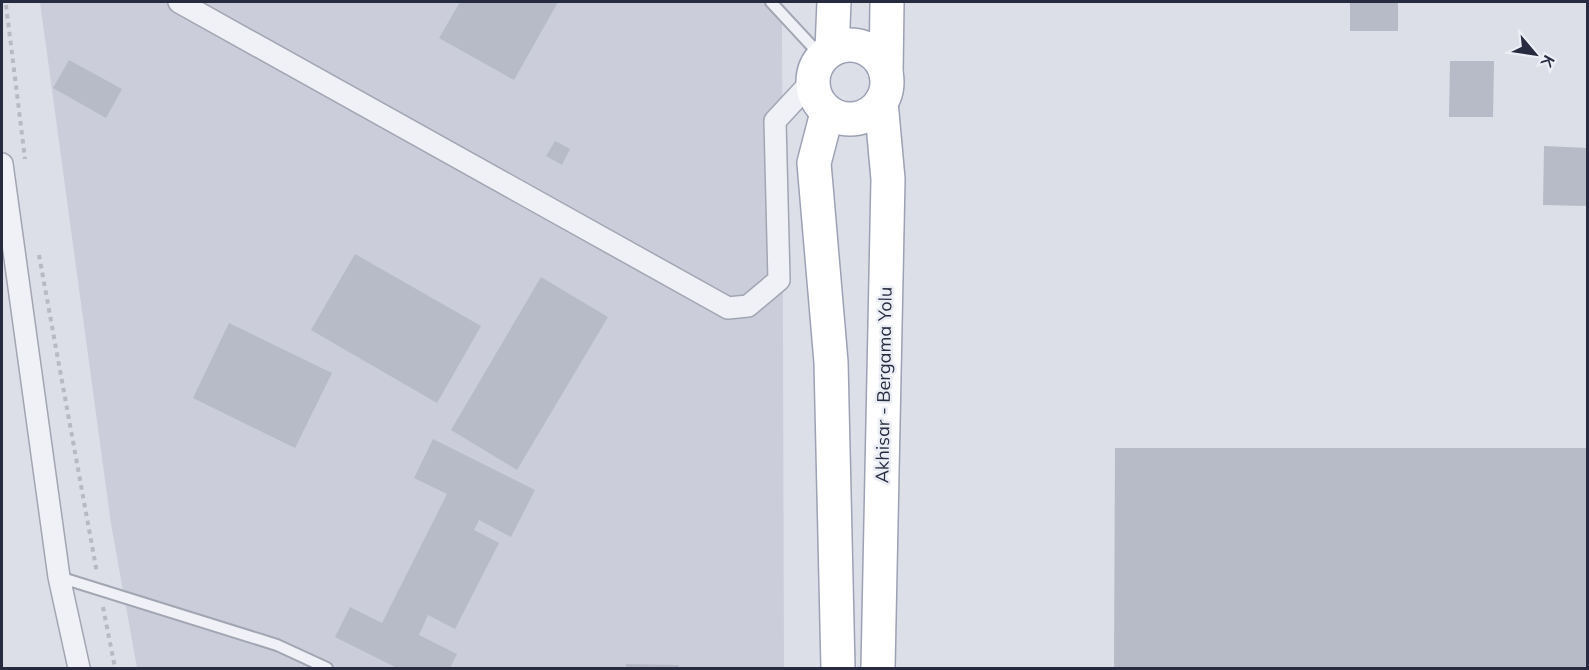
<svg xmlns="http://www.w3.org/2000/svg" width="1589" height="670" font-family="Mulish,sans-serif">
<rect width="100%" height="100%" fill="#dddfe8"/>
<!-- built -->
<polygon fill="#cbceda" points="40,2 782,2 784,668 137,668 111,524"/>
<!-- building -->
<g fill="#b7bac7">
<polygon points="460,2 558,2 514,80 439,38"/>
<rect x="1350" y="2" width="48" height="29"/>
<polygon points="69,60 122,89 106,118 53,88"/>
<polygon points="1450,61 1494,61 1493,117 1449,117"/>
<polygon points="555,141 570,149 562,165 546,156"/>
<polygon points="1544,146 1588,148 1588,206 1543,205"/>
<polygon points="355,254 481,326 437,403 311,330"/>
<polygon points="541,277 608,317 517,470 451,430"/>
<polygon points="229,323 332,373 295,448 193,398"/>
<polygon points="433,439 535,490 511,537 479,520 474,530 499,543 455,629 428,615 419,635 457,654 450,668 397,668 335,637 350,607 382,623 447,494 414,478"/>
<polygon points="1115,448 1588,448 1588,668 1114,668"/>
<polygon points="626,664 679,665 679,668 626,668"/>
</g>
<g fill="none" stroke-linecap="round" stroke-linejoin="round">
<defs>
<g id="lane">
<polyline points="771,2 822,57"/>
<polyline points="59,577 277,645 327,668"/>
</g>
<g id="street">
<polyline points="179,2 728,308 748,306 779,280 775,121 813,80"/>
<polyline points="2,164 59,577 79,668"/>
</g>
<g id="primary">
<circle cx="850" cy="82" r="37"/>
<polyline points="832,49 834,2"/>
<polyline points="886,74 887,2"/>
<polyline points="827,113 814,163 831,362 838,668"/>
<polyline points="878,668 888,179 881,102"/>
</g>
</defs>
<!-- lane casing -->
<use href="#lane" stroke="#a2a5b2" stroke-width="14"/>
<!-- street casing -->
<use href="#street" stroke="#a2a5b2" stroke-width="24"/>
<!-- primary casing -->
<use href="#primary" stroke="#9ca1b4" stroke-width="36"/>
<!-- path -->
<g stroke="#b7bac3" stroke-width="4" stroke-dasharray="4.5 4.5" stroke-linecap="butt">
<polyline points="6,5 25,159"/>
<polyline points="39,255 97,573"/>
<polyline points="103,607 115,668"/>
</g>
<!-- lane -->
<use href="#lane" stroke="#f0f1f6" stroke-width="10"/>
<!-- street -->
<use href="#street" stroke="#f0f1f6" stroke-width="21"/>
<!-- primary -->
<use href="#primary" stroke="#fff" stroke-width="33"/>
</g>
<g text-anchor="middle" stroke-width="5" stroke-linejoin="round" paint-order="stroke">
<!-- street labels -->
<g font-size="18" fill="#262b3f" stroke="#eceef5">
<text transform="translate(884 385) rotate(-89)" y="6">Akhisar - Bergama Yolu</text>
</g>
</g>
<!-- border -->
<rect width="1589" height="670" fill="none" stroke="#262b3f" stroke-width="6"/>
<!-- north arrow -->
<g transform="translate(1535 54) rotate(119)" stroke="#eceef5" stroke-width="4.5" paint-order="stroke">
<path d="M0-4.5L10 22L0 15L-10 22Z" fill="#262b3f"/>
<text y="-9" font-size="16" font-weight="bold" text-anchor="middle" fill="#262b3f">K</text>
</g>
</svg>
